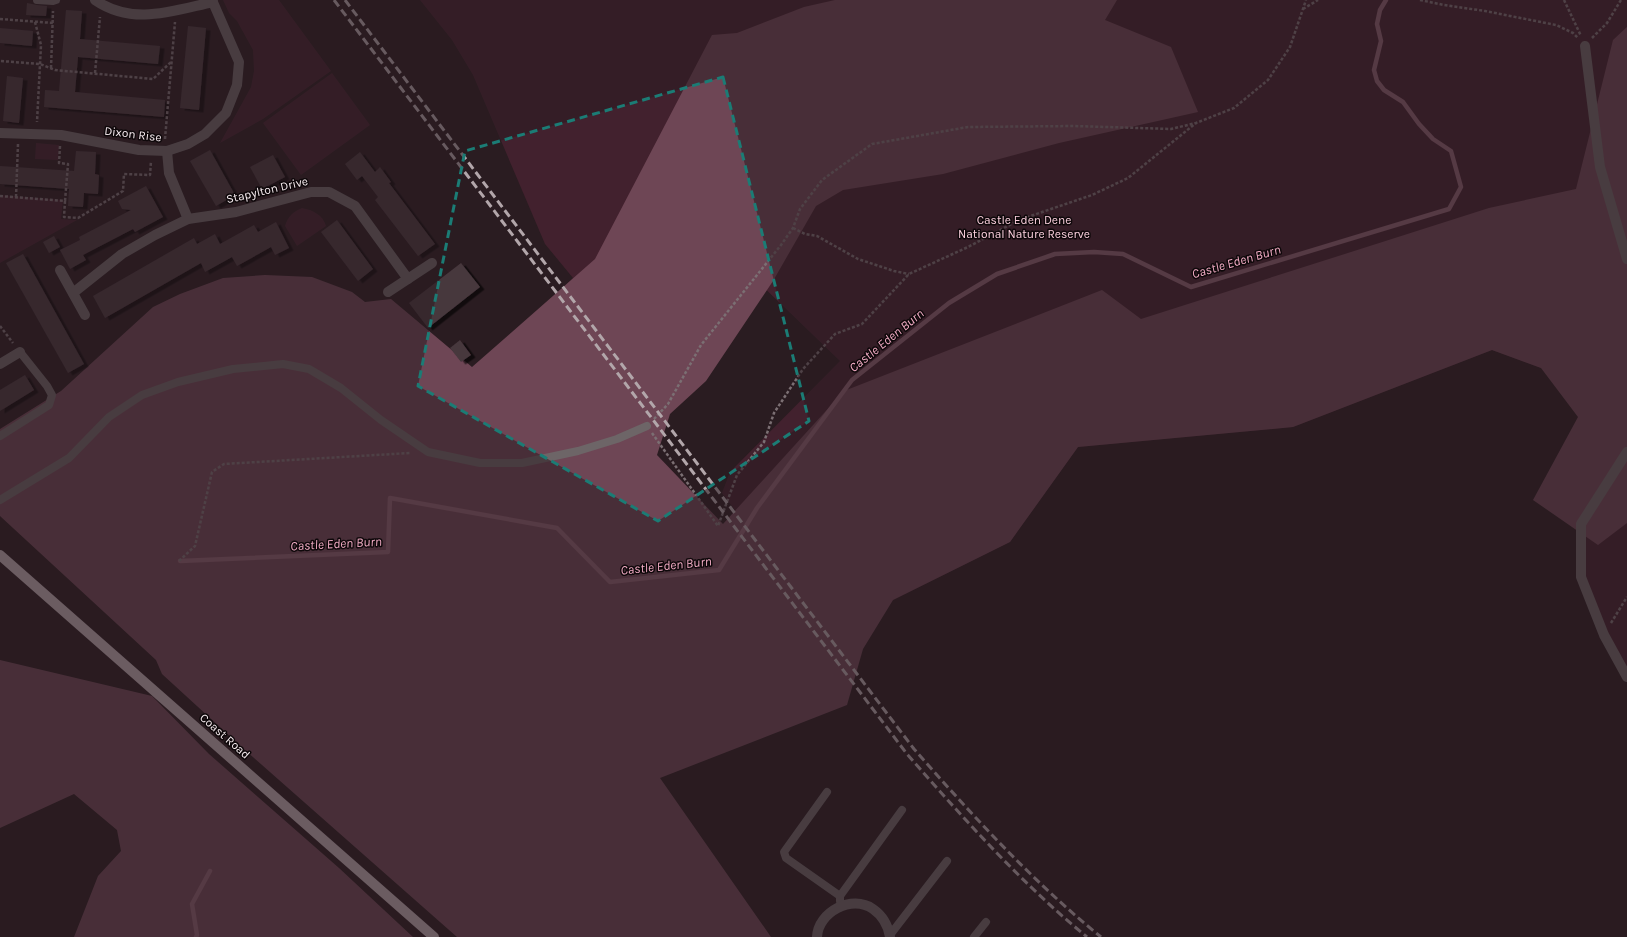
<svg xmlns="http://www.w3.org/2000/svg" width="1627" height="937" font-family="Karla,sans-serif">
<defs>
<filter id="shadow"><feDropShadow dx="4.5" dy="2.5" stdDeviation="0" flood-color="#0009"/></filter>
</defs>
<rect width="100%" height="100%" fill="#2a1c21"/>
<!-- green -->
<g fill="#42212e">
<polygon points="223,0 279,0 331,71 263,119 220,143 251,87 254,71 253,50 237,21 229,13"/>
<polygon points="420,0 1627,0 1627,301 1541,368 1492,350 1293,427 1078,447 1010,542 893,600 837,644 722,493 730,472 840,361 757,281 566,285 573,278 545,244 473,75 452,40"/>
<polygon points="332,73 370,125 301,175 263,123"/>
<polygon points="36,143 59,145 58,160 35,159"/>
<polygon points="0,195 63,200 61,219 77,220 0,263"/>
<path d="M302 208C313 210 323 215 326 226L297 246 285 226C288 216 293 212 302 208Z"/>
<polygon points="1627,452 1627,677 1581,577 1581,524"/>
</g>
<!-- forest -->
<g fill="#6e4655">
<polygon points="835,0 1117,0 1105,20 1171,47 1198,112 1059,143 943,174 843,190 816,206 773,281 706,381 670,414 657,455 723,524 844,391 1102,290 1141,319 1489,208 1576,189 1613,40 1627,27 1627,523 1598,545 1533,500 1578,417 1541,368 1492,350 1293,427 1078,447 1010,542 893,600 863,649 847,705 660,778 771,937 457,937 245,750 162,674 156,660 0,516 0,429 61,391 153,307 180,294 223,278 265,275 312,277 352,292 365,302 391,299 472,367 595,259 712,35 737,33 804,7"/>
<polygon points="0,660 152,696 209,754 339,868 413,937 74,937 98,876 121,851 117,830 74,794 0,828"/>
</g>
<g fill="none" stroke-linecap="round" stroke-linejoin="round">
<!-- stream -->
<g stroke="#8a5f6f" stroke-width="4.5">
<polyline points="180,561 388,552 390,498 557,528 610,582 719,570 757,508 852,380 949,303 997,274 1055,254 1094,252 1123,254 1191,287 1449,209 1461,187 1451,151 1433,139 1419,124 1403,102 1384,90 1377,81 1374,70 1381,41 1377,24 1380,10 1386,0"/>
<polyline points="196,937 197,935 192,904 210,871"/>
</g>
</g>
<!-- building -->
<g fill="#47373d" filter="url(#shadow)">
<polygon points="27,3 37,5 47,6 46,16 26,15"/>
<polygon points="66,10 82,11 80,39 160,46 158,64 78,57 75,92 165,100 164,117 44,107 45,90 59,91"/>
<polygon points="188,26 206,28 199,110 180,108"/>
<polygon points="0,28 33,31 32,46 0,43"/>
<polygon points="7,76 23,78 19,123 3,121"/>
<polygon points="210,150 235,195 216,206 190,161"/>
<polygon points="76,151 96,152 95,174 99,175 98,194 84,193 83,207 68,206 69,189 0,184 0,166 74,171"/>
<polygon points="360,152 375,172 380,167 391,182 389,183 435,244 418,256 375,200 378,197 362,176 357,180 345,164"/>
<polygon points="273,155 285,177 262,189 250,167"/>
<polygon points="146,186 163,217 135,232 133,229 83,255 86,260 70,269 60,250 80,240 79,237 131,210 122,209 118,201"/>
<polygon points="337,220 373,269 358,281 321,232"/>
<polygon points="276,222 289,248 275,255 271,247 237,266 232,257 205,272 201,263 105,318 93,296 194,238 197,244 215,234 220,244 254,225 258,232"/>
<polygon points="54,236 60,247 49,253 43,242"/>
<polygon points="23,254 84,364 68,373 6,263"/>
<polygon points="461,263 480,287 428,328 409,303"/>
<polygon points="460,340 471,355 461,362 450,348"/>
<polygon points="25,375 34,390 0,411 0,390"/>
</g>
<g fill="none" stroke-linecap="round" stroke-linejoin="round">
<!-- path -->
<g stroke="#7b6f73" stroke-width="2.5" stroke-dasharray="3 2" stroke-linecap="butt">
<polyline points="1420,0 1444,5 1485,11 1556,25 1573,33 1578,38"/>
<polyline points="1564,0 1581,36"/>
<polyline points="1303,9 1318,0"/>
<polyline points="0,19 53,23"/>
<polyline points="35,22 41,45 37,122"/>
<polyline points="1592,38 1607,23 1621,0"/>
<polyline points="1,61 40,64 55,70 153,79 171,62"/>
<polyline points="51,68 53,11"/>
<polyline points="95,73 100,17"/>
<polyline points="165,139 175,22"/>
<polyline points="60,146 59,163 68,164 65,201"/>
<polyline points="0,196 65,201 64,217 78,218 123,191 124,174 150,175 151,161"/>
<polyline points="16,197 18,144"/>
<polyline points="793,228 805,234 817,236 858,259 894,271 909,274"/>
<polyline points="0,326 13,343"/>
<polyline points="654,419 668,404 701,345 781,245 793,228 800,209 822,180 872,144 968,127 1074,126 1171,129 1196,123 1234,108 1268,80 1290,47 1306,0"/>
<polyline points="652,433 718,526 737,475 764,442 774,413 803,369 835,334 862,324 909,274 968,247 1019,220 1092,195 1128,178 1196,123"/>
<polyline points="179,561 195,546 212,472 224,464 410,453"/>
<polyline points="1611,623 1627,597"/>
</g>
<!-- service -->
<g stroke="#6d6567" stroke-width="8">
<polyline points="37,0 53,1 56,0"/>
<polyline points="0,436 49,405 52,395 47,386 20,352"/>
<polyline points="0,500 69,458 109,417 142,395 178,382 233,369 283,364 309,369 341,388 381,420 428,452 480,463 522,463 578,451 617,439 647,426"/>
<polyline points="827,792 784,852 786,858 840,896"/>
<polyline points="840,901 840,896 902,810"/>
<polyline points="890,935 947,861"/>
<polyline points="974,937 986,922"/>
</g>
<!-- minor -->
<g stroke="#6d6567" stroke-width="10">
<path d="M95 0C133 26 172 11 213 2"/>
<polyline points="1585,46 1600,167 1627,259"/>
<polyline points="0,133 61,135 139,150 167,151 188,144 205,134 226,113 237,85 239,62 212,0"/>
<polyline points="167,151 169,173 188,219"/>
<polyline points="60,270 85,315"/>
<polyline points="388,292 432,263"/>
<polyline points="73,293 122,254 155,235 188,219 236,212 311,192 329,192 355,206 408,279"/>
<polyline points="0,364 20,352"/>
<polyline points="1627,452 1581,524 1581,577 1604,635 1627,677"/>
<path d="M817 937C818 912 852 894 873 909 883 916 888 925 890 937"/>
</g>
<!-- primary -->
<polyline stroke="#baaaaf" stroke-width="10" points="0,555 434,937"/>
<!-- rail -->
<g stroke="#b2a6aa" stroke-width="3" stroke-dasharray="8 4" stroke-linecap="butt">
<path d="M334 0 907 754C963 818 1021 883 1087 937"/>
<path d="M345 0 914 749C972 815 1032 881 1101 937"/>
</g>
</g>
<!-- marked area -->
<path d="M0 0H1627V937H0ZM723 77 809 421 658 521 418 386 465 151Z" fill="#2a1c21" fill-opacity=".55" fill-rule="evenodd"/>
<path fill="none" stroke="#1b7c75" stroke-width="3" stroke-dasharray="8 5" stroke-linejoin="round" d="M723 77 809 421 658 521 418 386 465 151Z"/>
<g text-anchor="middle" stroke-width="3" stroke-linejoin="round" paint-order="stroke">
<!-- street labels -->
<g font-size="12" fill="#f8edf1" stroke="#0e080a">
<text transform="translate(133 134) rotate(7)" y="4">Dixon Rise</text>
<text transform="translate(267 190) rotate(-13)" y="4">Stapylton Drive</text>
<text transform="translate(225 736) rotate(41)" y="4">Coast Road</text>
</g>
<!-- park labels -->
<g font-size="12" fill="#fcd0de" stroke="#0e080a">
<text x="1024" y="224">Castle Eden Dene<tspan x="1024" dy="14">National Nature Reserve</tspan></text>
</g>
<!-- water labels -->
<g font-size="13" font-style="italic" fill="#f4adc6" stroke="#0e080a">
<text transform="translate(1236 261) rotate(-16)" y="5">Castle Eden Burn</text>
<text transform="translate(886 340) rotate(-39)" y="5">Castle Eden Burn</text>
<text transform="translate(336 543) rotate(-3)" y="5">Castle Eden Burn</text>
<text transform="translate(666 565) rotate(-6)" y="5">Castle Eden Burn</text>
</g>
</g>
</svg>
